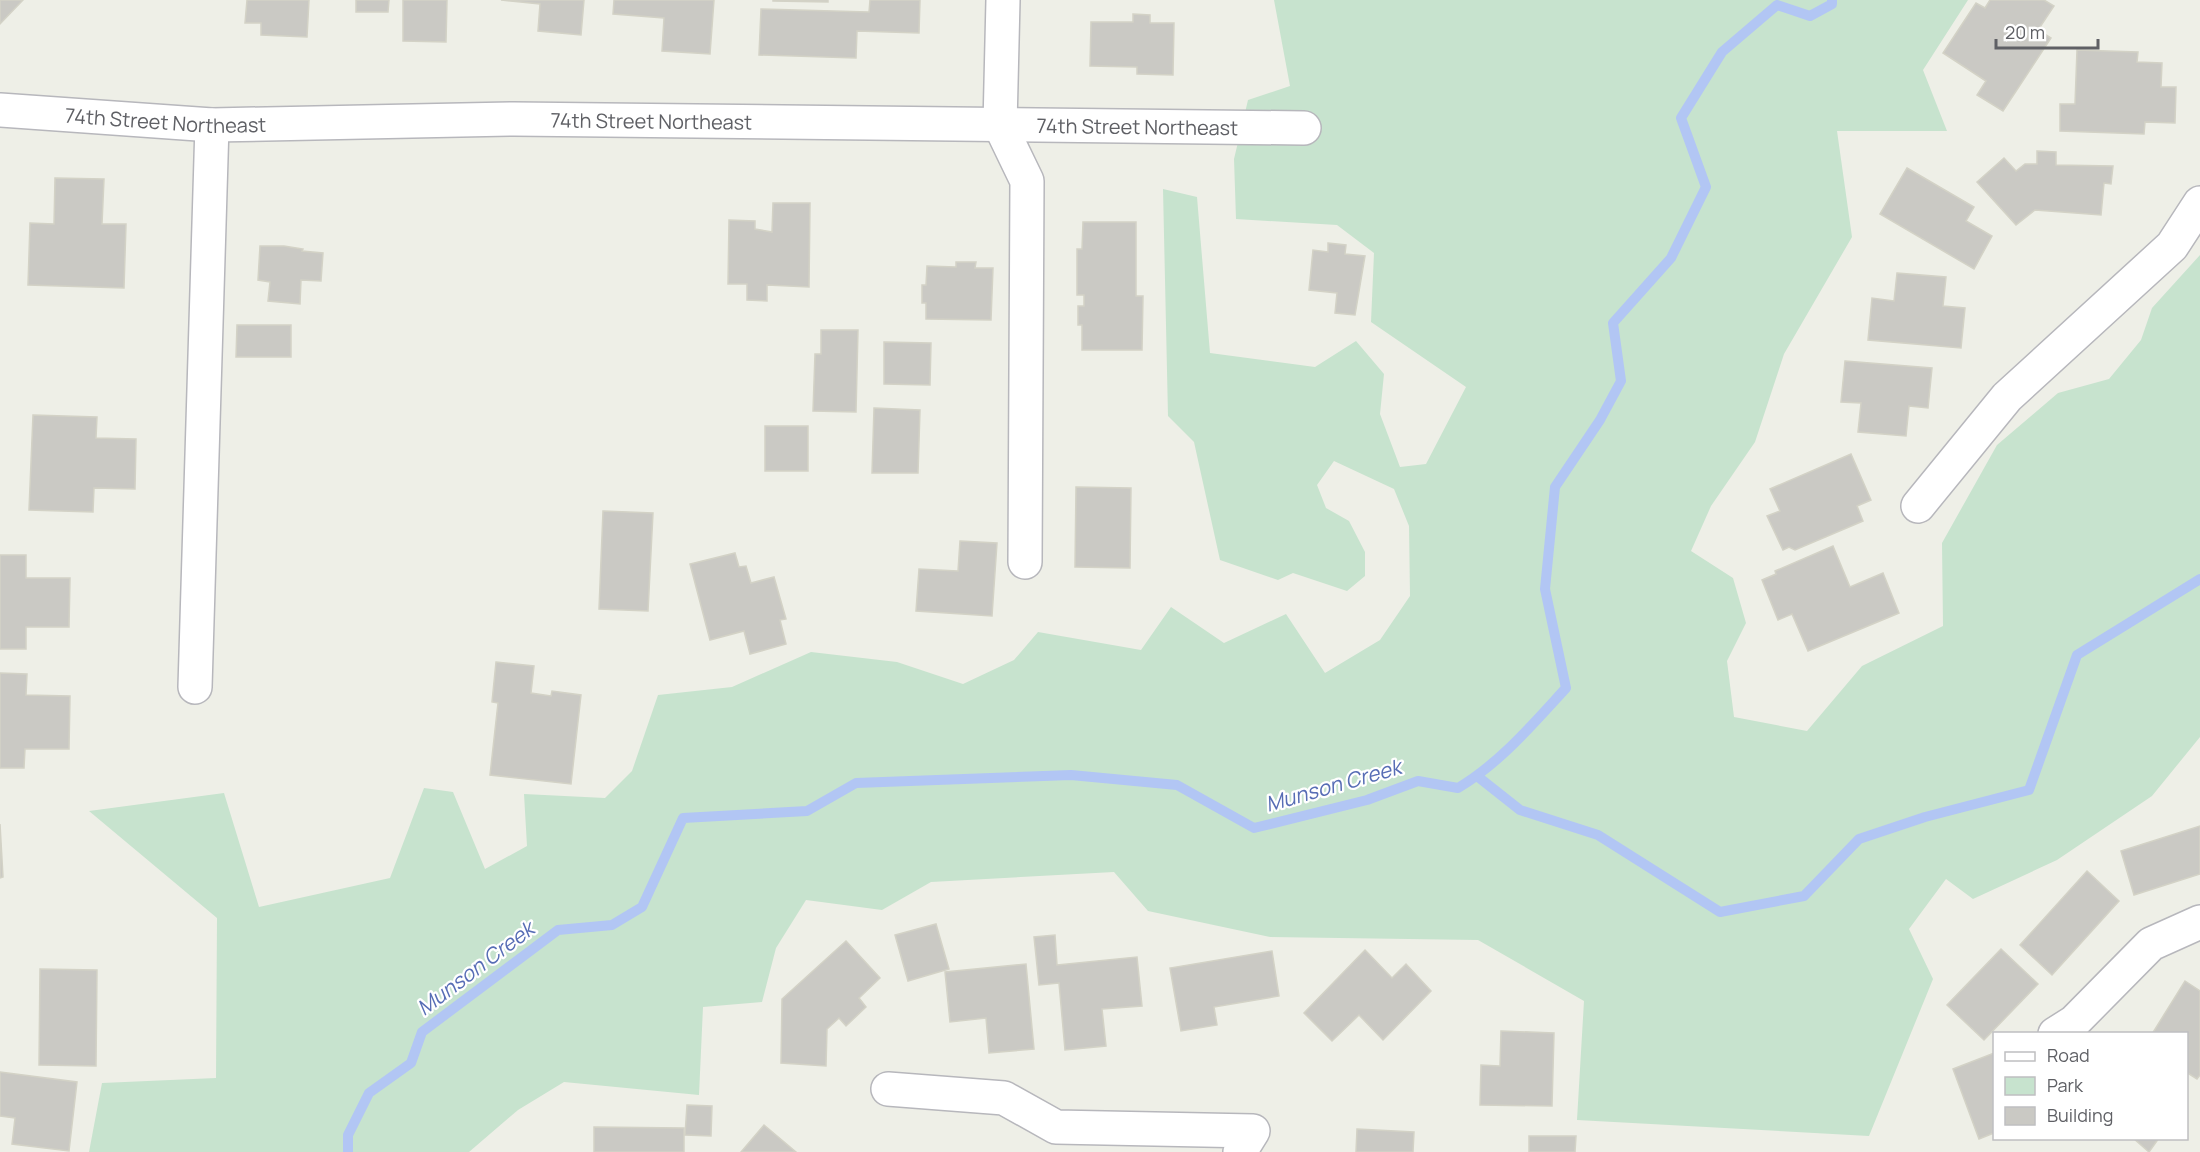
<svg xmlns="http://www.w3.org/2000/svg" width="2200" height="1152" font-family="Manrope,sans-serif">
<rect width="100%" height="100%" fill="#eeefe7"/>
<!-- green -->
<polygon fill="#c7e3ce" points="1274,0 1968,0 1923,70 1947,131 1837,131 1852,237 1784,354 1755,442 1711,506 1691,551 1733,578 1746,623 1727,661 1734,717 1807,731 1862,666 1943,626 1942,543 1997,445 2058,393 2109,379 2141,340 2152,308 2200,255 2200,737 2152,796 2057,860 1973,899 1946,879 1909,929 1933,979 1869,1136 1577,1120 1584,1001 1478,940 1270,937 1148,911 1114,872 931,882 882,910 806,900 776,948 762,1002 703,1007 699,1095 564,1082 518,1110 469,1152 89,1152 102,1083 216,1078 217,918 89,811 224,793 259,907 390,878 424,788 453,792 485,869 527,846 524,794 605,798 632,771 658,695 732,687 811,652 897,662 963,684 1014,660 1038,632 1141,650 1171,607 1224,643 1286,614 1325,673 1380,640 1410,596 1409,526 1394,489 1334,461 1317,485 1326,508 1349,521 1365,552 1365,576 1347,591 1293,573 1278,580 1220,560 1194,442 1168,416 1163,189 1197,197 1210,353 1315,367 1356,341 1384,374 1380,414 1400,467 1426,464 1466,387 1371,322 1374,253 1337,225 1236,219 1234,159 1248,100 1290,86"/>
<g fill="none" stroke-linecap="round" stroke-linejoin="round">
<!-- stream -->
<g stroke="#b2c6f4" stroke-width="10">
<polyline points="1477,776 1520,810 1598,835 1720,912 1804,896 1859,839 1925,817 2029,790 2077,655 2200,579"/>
<path d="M348,1152V1135L369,1093L411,1063L422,1032L558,930L612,925L642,907L683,818L807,811L856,783L1071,775L1177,785L1254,828L1367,800L1418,781L1458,788C1500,763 1533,724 1566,688L1545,589L1555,487L1600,420L1621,381L1613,323L1671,258L1706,187L1681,118L1722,52L1777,5L1810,16L1832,4V0"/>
</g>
</g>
<!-- building -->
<g fill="#cac9c4" stroke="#d3d2c6" stroke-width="1.5">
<polygon points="0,0 23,0 0,24"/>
<polygon points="247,0 309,0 307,37 261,35 261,23 245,23"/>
<polygon points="356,0 389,0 388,12 356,12"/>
<polygon points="403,0 447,0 446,42 403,41"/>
<polygon points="501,0 584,0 581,35 538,31 540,4"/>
<polygon points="614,0 714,0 710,54 662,51 664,18 613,14"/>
<polygon points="773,0 828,0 828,2 773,1"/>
<polygon points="870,0 920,0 919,33 857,31 856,58 759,55 761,9 869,12"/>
<polygon points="1990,0 2044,0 2054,6 2038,30 2051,38 2003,111 1977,95 1986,81 1943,53 1976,3 1985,8"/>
<polygon points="1133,14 1150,15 1150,23 1174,23 1173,75 1137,74 1137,67 1090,66 1091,22 1133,22"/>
<polygon points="2077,50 2138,52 2137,62 2162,63 2161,87 2176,87 2175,123 2145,122 2144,134 2060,131 2060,104 2075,104"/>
<polygon points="2037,151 2056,152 2056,165 2113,166 2111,184 2104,183 2101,215 2035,210 2016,225 1977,182 2004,158 2016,171 2025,164 2037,164"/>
<polygon points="1907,168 1974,207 1966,221 1992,236 1974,269 1880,214"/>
<polygon points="55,178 104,179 102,224 126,224 124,288 28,285 30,223 54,224"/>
<polygon points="773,203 810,203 809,287 767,285 767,301 747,300 747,284 728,284 729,220 755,221 755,229 772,232"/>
<polygon points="1083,222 1136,222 1136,296 1143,296 1142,350 1082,350 1082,325 1078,325 1078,306 1084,306 1084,295 1077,295 1077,249 1082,249"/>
<polygon points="1328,243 1346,245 1345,254 1365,256 1355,315 1335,313 1337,293 1309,290 1313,250 1328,252"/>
<polygon points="260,246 284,246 303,249 302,251 323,253 321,281 301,280 300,304 268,301 270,282 258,280"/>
<polygon points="956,262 976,262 975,268 993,268 991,320 926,319 926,303 922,303 922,285 926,285 927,266 956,267"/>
<polygon points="1897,273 1946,277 1943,306 1965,308 1961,348 1868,340 1872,298 1894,301"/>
<polygon points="237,325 291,325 291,357 236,357"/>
<polygon points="821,330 858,330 856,412 813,411 815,354 821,354"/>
<polygon points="884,342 931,343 930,385 884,384"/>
<polygon points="1845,361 1932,368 1928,408 1909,406 1906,436 1858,432 1861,403 1841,402"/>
<polygon points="874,408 920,410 918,473 872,473"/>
<polygon points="33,415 97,417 96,438 136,439 135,489 94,488 93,512 29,510"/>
<rect x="765" y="426" width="43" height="45"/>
<polygon points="1851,454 1871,500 1857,506 1863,521 1795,550 1789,547 1783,550 1767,516 1780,511 1770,489"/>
<polygon points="1076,487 1131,488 1130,568 1075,567"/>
<polygon points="603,511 653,513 648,611 599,609"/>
<polygon points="960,541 997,543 992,616 916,611 919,569 958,571"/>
<polygon points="1833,546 1850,587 1883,573 1899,613 1808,651 1792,614 1778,620 1762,580 1776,574 1775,571"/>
<polygon points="735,553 739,567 746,566 751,583 774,577 786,619 780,620 786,644 750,654 744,631 710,640 690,564"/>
<polygon points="0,555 26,555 26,578 70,578 69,627 26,627 26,649 0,649"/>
<polygon points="496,662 534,666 531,693 551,696 552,691 581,695 571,784 490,775 498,703 492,702"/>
<polygon points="0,673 27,674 26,695 70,696 69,749 25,749 24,768 0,768"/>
<polygon points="0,824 3,877 0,878"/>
<polygon points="2200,826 2200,874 2134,895 2121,851"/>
<polygon points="2087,871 2119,901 2052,975 2020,945"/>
<polygon points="936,924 949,969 908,981 895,935"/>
<polygon points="1055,935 1057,965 1137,957 1142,1006 1102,1009 1106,1046 1065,1050 1059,983 1039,985 1034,937"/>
<polygon points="846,941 880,978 859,998 866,1007 846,1026 839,1018 827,1029 826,1066 781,1063 782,999"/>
<polygon points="2001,949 2038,984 1984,1040 1947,1005"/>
<polygon points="1365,950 1392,978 1406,964 1431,991 1383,1040 1359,1015 1332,1041 1304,1013"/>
<polygon points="1272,951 1279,996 1214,1007 1217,1025 1181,1031 1170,968"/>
<polygon points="1026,964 1034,1049 989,1053 986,1018 950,1022 945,972"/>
<polygon points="40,969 97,970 96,1066 39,1065"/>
<polygon points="2185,981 2200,991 2200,1075 2197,1079 2186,1072 2186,1034 2152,1034"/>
<polygon points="1501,1031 1554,1033 1552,1106 1480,1105 1481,1065 1500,1066"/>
<polygon points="1994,1053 1994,1133 1979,1139 1953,1069"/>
<polygon points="0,1072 77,1082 69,1151 12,1144 15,1118 0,1116"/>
<polygon points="687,1105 712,1106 711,1136 685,1135"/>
<polygon points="764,1125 796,1152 741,1152"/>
<polygon points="594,1127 684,1128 684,1152 594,1152"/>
<polygon points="1357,1129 1414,1132 1413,1152 1356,1152"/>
<polygon points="1529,1136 1576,1136 1575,1152 1529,1152"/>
<polygon points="2133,1138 2159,1138 2149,1152"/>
</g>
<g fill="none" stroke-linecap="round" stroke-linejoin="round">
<!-- minor casing -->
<g stroke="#b7b7bc" stroke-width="36">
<g id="minor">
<polyline points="1003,0 1000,125 1027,181 1025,562"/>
<path id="s1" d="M0,110L212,125L514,119L1304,128"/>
<polyline points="1918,506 2007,397 2172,246 2200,203"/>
<polyline points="195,687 212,125"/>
<polyline points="2055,1034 2074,1022 2151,944 2200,922"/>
<polyline points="888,1089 1004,1098 1056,1127 1253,1131 1240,1152"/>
</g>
</g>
<!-- minor -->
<use href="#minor" stroke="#fff" stroke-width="33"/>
</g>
<g text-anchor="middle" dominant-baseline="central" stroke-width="4.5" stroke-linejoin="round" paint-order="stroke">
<!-- street labels -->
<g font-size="20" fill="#5f6065" stroke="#fff">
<text stroke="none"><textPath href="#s1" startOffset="166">74th Street Northeast</textPath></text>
<text stroke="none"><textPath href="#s1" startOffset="652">74th Street Northeast</textPath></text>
<text stroke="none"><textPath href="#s1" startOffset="1138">74th Street Northeast</textPath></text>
</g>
<!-- water labels -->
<g font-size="21" font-style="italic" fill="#576db5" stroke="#fff">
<text transform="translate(1333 785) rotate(-16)">Munson Creek</text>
<text transform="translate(475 968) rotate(-37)">Munson Creek</text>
</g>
</g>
<!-- legend -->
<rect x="1993" y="1032" width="195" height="108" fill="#ffffff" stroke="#bfbfc1" stroke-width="1.5"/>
<rect x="2005" y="1052" width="30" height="9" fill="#ffffff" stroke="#bfbfc1" stroke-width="1.5"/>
<text x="2047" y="1062" font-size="18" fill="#5f6065">Road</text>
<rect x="2005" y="1077" width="30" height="18" fill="#c7e3ce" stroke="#bfbfc1" stroke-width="1.5"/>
<text x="2047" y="1092" font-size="18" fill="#5f6065">Park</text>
<rect x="2005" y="1107" width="30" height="18" fill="#cac9c4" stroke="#bfbfc1" stroke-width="1.5"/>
<text x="2047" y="1122" font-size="18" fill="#5f6065">Building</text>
<!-- scale -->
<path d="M1996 39v9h102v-9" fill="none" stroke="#5f6065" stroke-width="3"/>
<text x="2005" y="39" font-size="18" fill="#5f6065" stroke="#ffffff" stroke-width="4.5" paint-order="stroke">20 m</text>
</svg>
